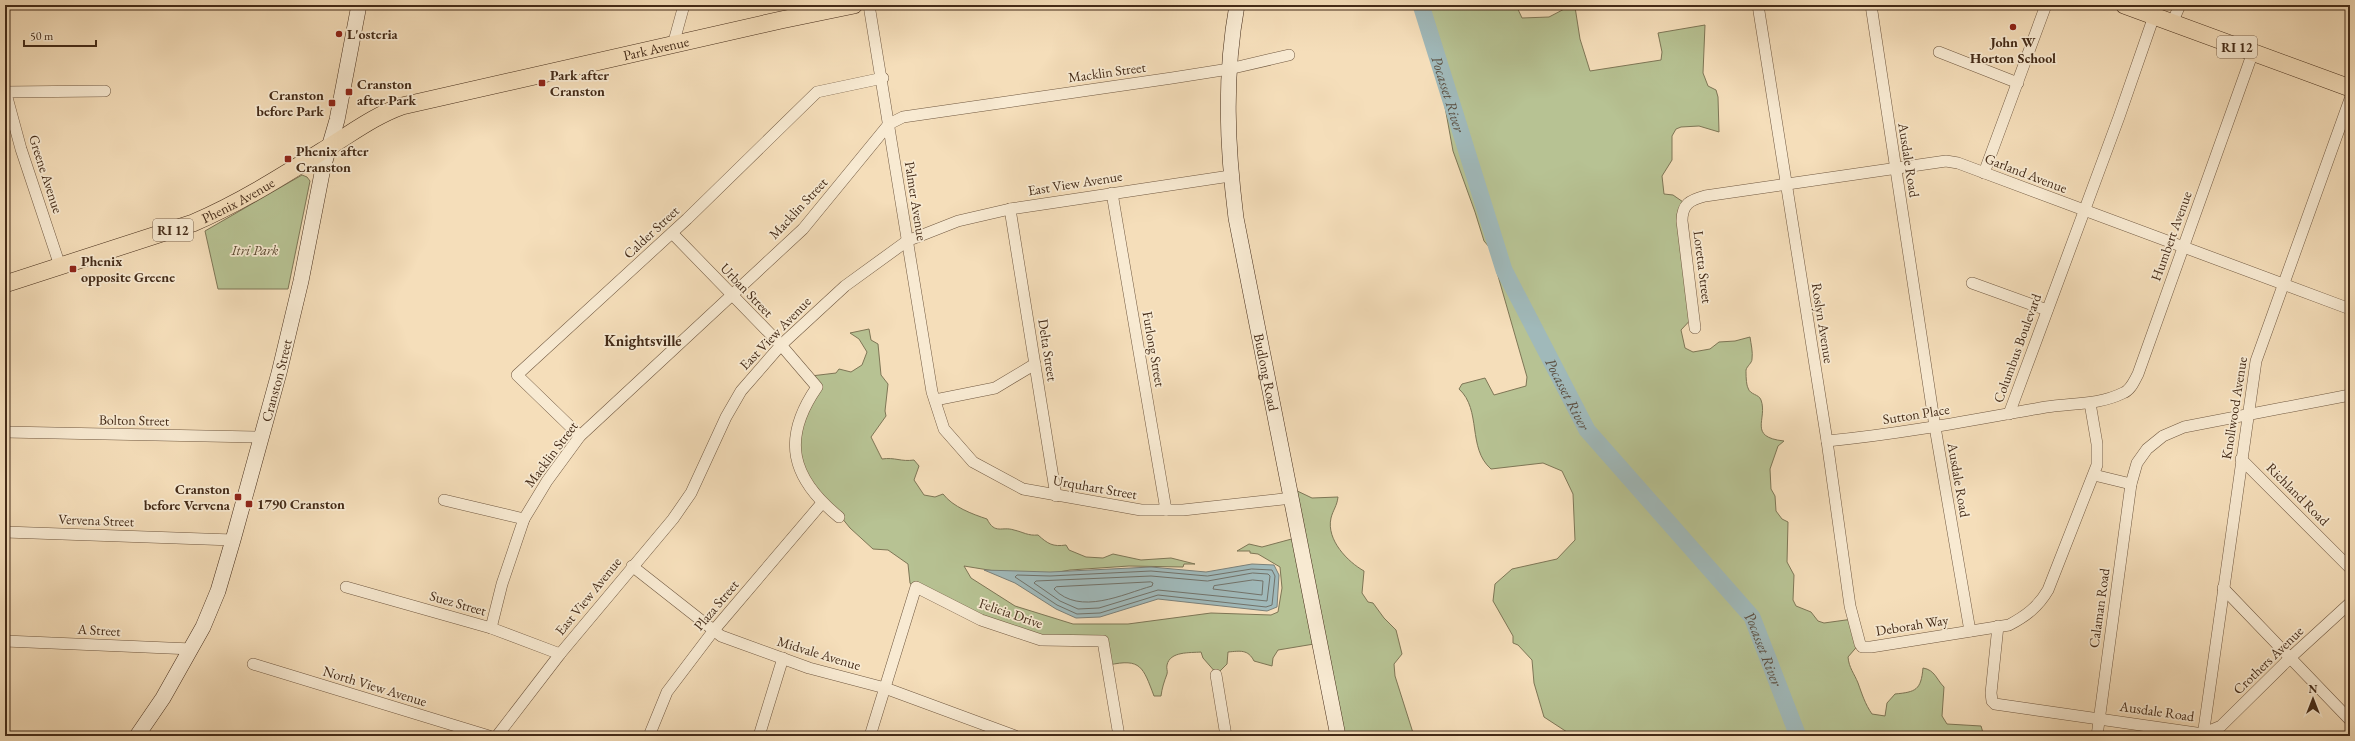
<svg xmlns="http://www.w3.org/2000/svg" width="2355" height="741" font-family="'EB Garamond',serif">
<rect width="100%" height="100%" fill="#f5deba"/>
<filter id="stains"><feTurbulence type="fractalNoise" baseFrequency=".005" numOctaves="4"/><feColorMatrix values="0 0 0 0 .2 0 0 0 0 .09 0 0 0 0 .02 0 0 0 .5 -.17"/></filter>
<radialGradient id="worn" r=".72"><stop offset=".6" stop-color="#630" stop-opacity="0"/><stop offset="1" stop-color="#630" stop-opacity=".3"/></radialGradient>
<!-- green -->
<g fill="#b7c293" stroke="#7e7656">
<path d="M1417,5H1516L1522,18L1549,17L1572,5L1575,7L1580,39L1590,71L1661,60L1662,52L1658,33L1705,25L1703,73L1708,86L1716,90L1718,97L1719,132L1699,126L1681,127L1676,129L1672,136V160L1662,176L1664,194L1673,195L1686,204L1695,315L1681,330L1685,348L1693,352L1710,349L1719,342L1735,341L1750,337C1751,344 1753,352 1752,359C1752,363 1747,366 1746,370C1746,374 1746,384 1748,388C1750,395 1759,394 1761,400C1768,419 1747,437 1784,441L1778,446L1770,469L1771,489L1775,496L1776,511L1782,519L1788,522L1787,562L1794,575L1793,600L1796,606L1811,612L1818,621L1824,623L1853,619L1860,643L1848,657C1849,668 1854,673 1858,683C1862,694 1865,704 1872,714L1885,716L1887,703L1895,694C1916,692 1921,690 1923,668C1935,670 1936,679 1944,687L1942,716L1947,724L1981,726L1984,736H1578L1570,734L1544,717L1534,683L1532,660L1518,645L1513,643V636L1493,601L1495,584L1512,569L1557,559L1575,540L1573,494L1562,471L1543,463L1491,469C1467,448 1482,410 1459,389L1462,384L1485,378L1494,395L1526,386L1527,377L1490,248L1484,241L1475,212L1453,151L1441,85Z"/>
<polygon points="302,175 307,177 310,181 288,289 218,289 205,231"/>
<path d="M869,329L871,340L878,344L881,375L888,384L885,411L886,416L871,437L882,459C895,457 901,462 914,460L919,466L914,480L924,495L935,497L943,494C953,507 972,514 987,519C995,535 1002,526 1014,530C1023,532 1028,536 1038,535C1048,544 1053,547 1066,545L1069,550L1086,557L1103,558L1113,554L1141,560L1171,558L1195,564H1184L1183,567L1129,566L1070,570L1031,577L964,566L971,578L1015,606L1073,624H1128L1211,613L1271,615L1278,612L1282,588L1280,567L1258,554L1250,553V551H1237L1249,544L1262,547L1299,537L1291,488L1312,498L1338,497C1337,506 1333,510 1331,518C1326,540 1348,562 1364,571L1362,593L1368,602L1373,603L1384,618L1396,630L1402,654L1394,664L1395,676L1414,736H1339L1320,643L1278,650L1273,658L1272,666L1254,661C1248,649 1240,651 1228,652L1227,664L1217,674L1203,658L1201,652C1190,653 1170,651 1167,665C1166,668 1168,671 1167,674C1164,682 1162,688 1161,696H1154C1143,667 1141,658 1109,665L1103,643L1037,639L913,587L910,583L908,564L888,550L873,549L850,528L798,464L795,445L816,387L811,376L836,373L839,369L851,372L862,365L867,352L859,339L850,333Z"/>
</g>
<!-- water -->
<polygon fill="#a0b9ba" stroke="#7b8079" points="1252,564 1274,565 1279,575 1277,607 1267,611 1158,599 1100,617 1076,618 1056,609 1015,583 984,570 1050,572 1151,567 1206,572"/>
<g fill="none" stroke-linecap="round" stroke-linejoin="round">
<!-- shore -->
<g stroke="#727269" stroke-width="1">
<polygon points="1252,569 1272,570 1275,576 1272,605 1266,607 1158,595 1100,613 1077,614 1057,605 1015,577 1017,575 1050,576 1151,571 1207,576"/>
<polygon points="1253,573 1268,574 1270,576 1267,601 1158,590 1099,608 1078,609 1060,601 1034,583 1036,581 1151,576 1207,581"/>
<polygon points="1253,580 1263,581 1262,595 1213,589 1214,586"/>
<path d="M1151,582L1153,583L1152,586C1123,594 1080,616 1054,589L1056,587Z"/>
</g>
<!-- river -->
<path stroke="#a0b9ba" stroke-width="17" id="s1" d="M1421,5L1504,270L1587,430L1752,617L1798,736"/>
<!-- minor casing -->
<g stroke="#705840" stroke-width="12">
<g id="minor">
<polyline points="869,5 932,392 944,429 973,462 1023,489 1141,510 1183,510 1292,498"/>
<path d="M1758,5L1827,441L1850,606L1860,644L1862,647H1871L2009,625C2026,616 2038,607 2048,590L2097,465V444L2090,403"/>
<polyline points="1871,5 1935,427 1970,631"/>
<polyline points="2172,23 2180,5"/>
<polyline points="673,45 684,5"/>
<polyline points="1939,52 2018,83"/>
<polyline points="5,90 21,149 60,266"/>
<polyline points="5,92 105,91"/>
<polyline points="1984,173 2046,5"/>
<polyline points="1112,193 1166,510"/>
<polyline points="1010,209 1056,496"/>
<path d="M672,233L781,345L817,387C781,439 791,478 839,517"/>
<polyline points="1972,283 2047,310"/>
<path d="M1695,328L1682,221C1682,204 1690,200 1705,196L1946,161L1958,163L2350,309"/>
<polyline points="935,400 995,388 1035,364"/>
<polyline points="2009,414 2119,117 2154,16"/>
<polyline points="5,432 262,437"/>
<polyline points="580,436 517,375 687,219 817,92 883,78"/>
<path d="M1827,441C1901,434 1973,420 2046,407C2072,403 2099,405 2123,393C2131,390 2134,381 2138,374L2253,52"/>
<polyline points="2241,459 2350,568"/>
<polyline points="2094,475 2131,484"/>
<polyline points="444,500 524,519"/>
<polyline points="5,532 233,540"/>
<polyline points="632,566 721,636 809,668 885,688 1015,736"/>
<polyline points="346,587 491,628 560,654"/>
<polyline points="2223,588 2350,720"/>
<polyline points="1998,626 1991,693 1992,701 1995,704 2217,736"/>
<polyline points="491,628 502,584 524,519 547,481 580,436 803,229 889,124 903,117 1172,78 1229,69 1289,55"/>
<polyline points="5,641 192,649"/>
<polyline points="253,664 489,736"/>
<polyline points="1216,675 1226,736"/>
<polyline points="2204,733 2221,726 2291,657 2350,603"/>
<polyline points="497,736 560,654 673,519 691,493 726,417 741,391 781,345 845,286 907,241 958,221 1010,209 1230,176"/>
<polyline points="649,736 667,692 714,630 822,503"/>
<polyline points="759,736 783,658"/>
<polyline points="870,736 916,587 981,620 1041,640 1103,641 1119,736"/>
<polyline points="2097,736 2131,484 2137,463 2147,449 2163,436 2184,427 2350,395"/>
<polyline points="2203,736 2256,361 2350,99"/>
</g>
</g>
<!-- secondary casing -->
<g stroke="#442b18" stroke-width="16">
<g id="secondary">
<path id="s2" d="M1237,5C1224,77 1227,146 1236,218L1338,736"/>
<path id="s3" d="M137,736L163,698L203,627L218,591L233,540L279,373L301,281L323,168L337,120L359,5"/>
</g>
</g>
<!-- primary casing -->
<g stroke="#442b18" stroke-width="18">
<g id="primary">
<polyline points="2124,5 2350,88"/>
<path id="s4" d="M5,284L193,223C240,203 284,175 327,148C352,133 374,116 402,106L781,20L854,5"/>
</g>
</g>
<!-- minor -->
<use href="#minor" stroke="#f8ead2" stroke-width="11"/>
<!-- secondary -->
<use href="#secondary" stroke="#f8ead2" stroke-width="15"/>
<!-- primary -->
<use href="#primary" stroke="#f5deba" stroke-width="17"/>
</g>
<!-- markers -->
<g fill="#8f2418" stroke="#f8ead2" stroke-width="1.5">
<circle cx="2013" cy="27" r="4"/>
<circle cx="339" cy="34" r="4"/>
<rect x="538" y="79" width="8" height="8" rx="2"/>
<rect x="345" y="88" width="8" height="8" rx="2"/>
<rect x="328" y="99" width="8" height="8" rx="2"/>
<rect x="284" y="155" width="8" height="8" rx="2"/>
<rect x="69" y="265" width="8" height="8" rx="2"/>
<rect x="234" y="493" width="8" height="8" rx="2"/>
<rect x="245" y="500" width="8" height="8" rx="2"/>
</g>
<g text-anchor="middle" dominant-baseline="central" stroke-width="3.5" stroke-linejoin="round" paint-order="stroke">
<!-- shield labels -->
<g fill="#f8ead2" stroke="#7a6450" stroke-width="1">
<rect x="2217" y="36" width="40" height="22" rx="3"/>
<rect x="153" y="219" width="40" height="22" rx="3"/>
</g>
<g font-size="13" font-weight="bold" fill="#442b18">
<text x="2237" y="47">RI 12</text>
<text x="173" y="230">RI 12</text>
</g>
<!-- poi labels -->
<g font-size="14" font-weight="bold" fill="#442b18" stroke="#f8ead2" text-anchor="start">
<text x="347" y="34">L'osteria</text>
<text x="2013" y="42" text-anchor="middle">John W<tspan x="2013" dy="16">Horton School</tspan></text>
<text x="550" y="75">Park after<tspan x="550" dy="16">Cranston</tspan></text>
<text x="357" y="84">Cranston<tspan x="357" dy="16">after Park</tspan></text>
<text x="324" y="95" text-anchor="end">Cranston<tspan x="324" dy="16">before Park</tspan></text>
<text x="296" y="151">Phenix after<tspan x="296" dy="16">Cranston</tspan></text>
<text x="81" y="261">Phenix<tspan x="81" dy="16">opposite Greene</tspan></text>
<text x="230" y="489" text-anchor="end">Cranston<tspan x="230" dy="16">before Vervena</tspan></text>
<text x="257" y="504">1790 Cranston</text>
</g>
<!-- street labels -->
<g font-size="14" fill="#442b18" stroke="#f8ead2">
<text stroke="none"><textPath href="#s4" startOffset="698">Park Avenue</textPath></text>
<text transform="translate(1107 72) rotate(-8)">Macklin Street</text>
<text transform="translate(1909 160) rotate(81)">Ausdale Road</text>
<text transform="translate(2026 173) rotate(21)">Garland Avenue</text>
<text transform="translate(46 174) rotate(72)">Greene Avenue</text>
<text transform="translate(1075 183) rotate(-9)">East View Avenue</text>
<text stroke="none"><textPath href="#s4" startOffset="248">Phenix Avenue</textPath></text>
<text transform="translate(916 201) rotate(81)">Palmer Avenue</text>
<text transform="translate(798 208) rotate(-47)">Macklin Street</text>
<text transform="translate(651 232) rotate(-43)">Calder Street</text>
<text transform="translate(2171 236) rotate(-70)">Humbert Avenue</text>
<text transform="translate(1703 267) rotate(83)">Loretta Street</text>
<text transform="translate(747 290) rotate(46)">Urban Street</text>
<text transform="translate(1823 323) rotate(81)">Roslyn Avenue</text>
<text transform="translate(775 333) rotate(-46)">East View Avenue</text>
<text transform="translate(2017 348) rotate(-70)">Columbus Boulevard</text>
<text transform="translate(1154 349) rotate(80)">Furlong Street</text>
<text transform="translate(1048 350) rotate(81)">Delta Street</text>
<text stroke="none"><textPath href="#s2" startOffset="371">Budlong Road</textPath></text>
<text stroke="none"><textPath href="#s3" startOffset="385">Cranston Street</textPath></text>
<text transform="translate(2234 408) rotate(-81)">Knollwood Avenue</text>
<text transform="translate(1916 414) rotate(-9)">Sutton Place</text>
<text transform="translate(134 420) rotate(1)">Bolton Street</text>
<text transform="translate(551 454) rotate(-53)">Macklin Street</text>
<text transform="translate(1959 480) rotate(80)">Ausdale Road</text>
<text transform="translate(1095 487) rotate(10)">Urquhart Street</text>
<text transform="translate(2298 494) rotate(45)">Richland Road</text>
<text transform="translate(96 520) rotate(2)">Vervena Street</text>
<text transform="translate(588 596) rotate(-51)">East View Avenue</text>
<text transform="translate(458 603) rotate(16)">Suez Street</text>
<text transform="translate(716 605) rotate(-50)">Plaza Street</text>
<text transform="translate(2099 608) rotate(-82)">Calaman Road</text>
<text transform="translate(1011 613) rotate(19)">Felicia Drive</text>
<text transform="translate(1912 625) rotate(-9)">Deborah Way</text>
<text transform="translate(99 630) rotate(3)">A Street</text>
<text transform="translate(819 653) rotate(17)">Midvale Avenue</text>
<text transform="translate(2268 660) rotate(-44)">Crothers Avenue</text>
<text transform="translate(375 686) rotate(17)">North View Avenue</text>
<text transform="translate(2157 711) rotate(8)">Ausdale Road</text>
</g>
<!-- park labels -->
<g font-size="14" font-style="italic" fill="#5b4931" stroke="#f8ead2">
<text x="255" y="250">Itri Park</text>
</g>
<!-- water labels -->
<g font-size="15" font-style="italic" fill="#5b4e40" stroke="#f8ead2">
<text stroke="none"><textPath href="#s1" startOffset="93">Pocasset River</textPath></text>
<text stroke="none"><textPath href="#s1" startOffset="417">Pocasset River</textPath></text>
<text stroke="none"><textPath href="#s1" startOffset="741">Pocasset River</textPath></text>
</g>
<!-- neighbourhood labels -->
<g font-size="15" font-weight="bold" fill="#442b18" stroke="#f8ead2">
<text x="643" y="340">Knightsville</text>
</g>
</g>
<!-- margin -->
<rect width="2355" height="741" fill="none" stroke="#f5deba" stroke-width="20"/>
<rect x="6" y="6" width="2343" height="729" fill="none" stroke="#442b18" stroke-width="2"/>
<rect x="10" y="10" width="2335" height="721" fill="none" stroke="#442b18"/>
<!-- north arrow -->
<g transform="translate(2313 699)" stroke="#f8ead2" stroke-width="3" paint-order="stroke">
<path d="M0-3L7 15L0 10L-7 15Z" fill="#442b18"/>
<text y="-6" font-size="11" font-weight="bold" text-anchor="middle" fill="#442b18">N</text>
</g>
<!-- scale -->
<path d="M24 40v6h72v-6" fill="none" stroke="#442b18" stroke-width="2"/>
<text x="30" y="40" font-size="12" fill="#442b18" stroke="#f8ead2" stroke-width="3" paint-order="stroke">50 m</text>
<rect width="100%" height="100%" filter="url(#stains)"/>
<rect width="100%" height="100%" fill="url(#worn)"/>
</svg>
